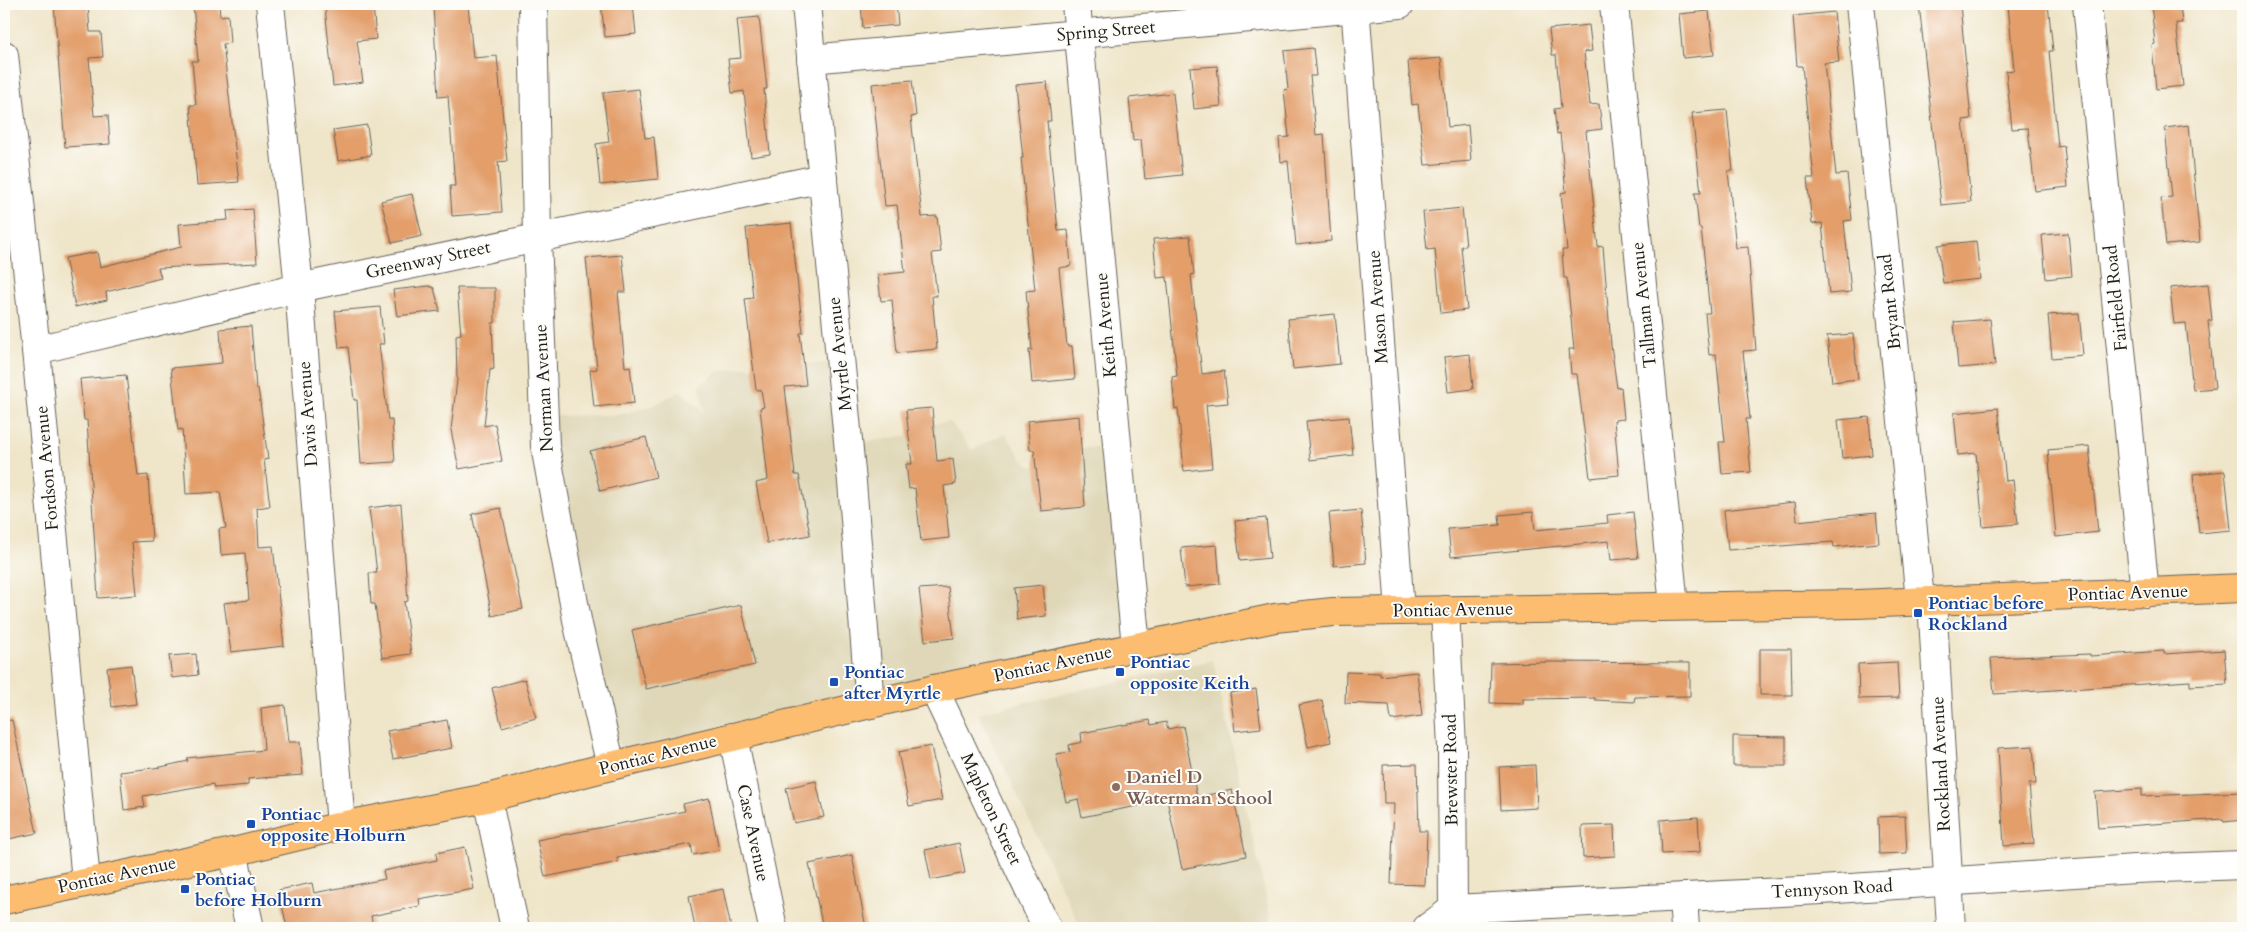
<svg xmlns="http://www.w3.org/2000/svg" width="2247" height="932" font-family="Cardo,serif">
<rect width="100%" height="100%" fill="#fdfcf7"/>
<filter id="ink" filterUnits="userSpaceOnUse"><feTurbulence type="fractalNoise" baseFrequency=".02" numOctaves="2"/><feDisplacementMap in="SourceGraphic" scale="10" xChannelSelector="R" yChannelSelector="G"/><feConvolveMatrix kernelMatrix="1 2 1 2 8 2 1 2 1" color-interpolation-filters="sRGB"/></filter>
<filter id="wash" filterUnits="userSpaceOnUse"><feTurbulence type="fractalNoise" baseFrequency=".0096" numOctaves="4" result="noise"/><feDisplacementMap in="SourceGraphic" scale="20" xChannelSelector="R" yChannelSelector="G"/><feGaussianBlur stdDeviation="1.12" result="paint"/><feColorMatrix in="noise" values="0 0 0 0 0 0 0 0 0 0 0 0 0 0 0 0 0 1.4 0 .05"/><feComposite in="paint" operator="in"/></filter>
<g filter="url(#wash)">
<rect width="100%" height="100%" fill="#efe5c9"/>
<!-- built -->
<g fill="#dfd7b7">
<polygon points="836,362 853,444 905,436 939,423 950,422 972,450 1005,433 1023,460 1032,467 1065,450 1107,446 1139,646 624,764 540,416 618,415 652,406 681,391 704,412 700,385 717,372 747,367 764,372 777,366"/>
<polygon points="1213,660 1273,928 1081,928 978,713"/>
</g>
<g id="blocks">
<!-- building -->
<g fill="#e39e6b">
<polygon points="54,4 88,4 90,32 101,32 103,57 89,58 94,116 108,115 110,144 65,147"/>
<polygon points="193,4 219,4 220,16 228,15 230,43 223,44 239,182 197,185 190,105 196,105 192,61 198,61"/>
<polygon points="373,4 376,39 357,41 363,82 333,86 325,7"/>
<polygon points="468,4 473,58 497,56 507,161 498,162 502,212 452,216 450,186 455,186 448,96 438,97 433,5"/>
<polygon points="601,4 633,4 636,34 605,37"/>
<polygon points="861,4 896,4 898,25 863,28"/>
<polygon points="1919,4 1960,4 1971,119 1963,120 1971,202 1941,205"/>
<polygon points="2008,4 2048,4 2053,51 2049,51 2058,147 2064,146 2068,187 2035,191 2028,128 2012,129 2006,71 2014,70"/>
<polygon points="2151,4 2180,4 2182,23 2176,23 2183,86 2156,89 2152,45 2155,44"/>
<polygon points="1709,11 1714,55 1683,58 1679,14"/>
<polygon points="1834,12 1839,62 1824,63 1836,175 1847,174 1852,220 1844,221 1851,292 1829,294 1822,223 1812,224 1807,178 1814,178 1802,66 1797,66 1793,16"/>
<polygon points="759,17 767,89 764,89 770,154 751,157 744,91 732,93 728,59 741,58 737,19"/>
<polygon points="1589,25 1592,51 1584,52 1590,105 1599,104 1602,129 1586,131 1598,247 1603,246 1611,345 1617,388 1621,387 1624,419 1614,420 1619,475 1590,478 1577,374 1571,374 1569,349 1574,349 1567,278 1564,278 1562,250 1567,250 1561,193 1566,192 1560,133 1557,134 1554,109 1561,108 1556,55 1552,55 1549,29"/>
<polygon points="1313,48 1316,76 1310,76 1316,135 1324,134 1331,241 1296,245 1288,161 1281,162 1279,138 1289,137 1284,90 1288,89 1284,51"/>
<polygon points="1441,58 1448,127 1468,125 1471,161 1425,165 1418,104 1412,105 1408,61"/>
<polygon points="1217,66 1221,106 1194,109 1190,68"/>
<polygon points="912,80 916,116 911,117 922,217 937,216 941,252 932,253 937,296 932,296 937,349 897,353 892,300 881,301 878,275 905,272 897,205 885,206 872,84"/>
<polygon points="1047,82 1051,121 1047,121 1058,231 1068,230 1071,266 1059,268 1067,346 1072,346 1075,379 1032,383 1029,350 1032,350 1026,291 1035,290 1021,158 1023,158 1015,85"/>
<polygon points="639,89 645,138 654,137 658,179 600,185 596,144 609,142 603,93"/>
<polygon points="1173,93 1182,175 1145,179 1141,140 1133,141 1129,98"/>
<polygon points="1727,110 1733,171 1728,171 1736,248 1748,247 1756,350 1743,351 1750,419 1746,419 1751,472 1722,474 1719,442 1725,442 1716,354 1709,355 1705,313 1710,313 1701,228 1699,228 1695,193 1701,193 1692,113"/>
<polygon points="367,125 371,155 338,161 333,130"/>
<polygon points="2189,125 2200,242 2166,245 2161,198 2172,197 2165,128"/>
<polygon points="412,194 422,236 392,243 381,201"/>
<polygon points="1462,208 1466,246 1461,246 1467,310 1441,313 1435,249 1427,250 1423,212"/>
<polygon points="253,209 257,263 158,268 161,278 106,292 107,300 75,307 65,258 97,252 100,267 181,247 179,224 228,220 227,211"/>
<polygon points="791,223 803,333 800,333 806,385 785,387 795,475 799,475 810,535 767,543 756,483 768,480 760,408 764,407 761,390 756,390 745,299 753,298 746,228"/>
<polygon points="2068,233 2072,276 2046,279 2042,235"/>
<polygon points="1190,236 1194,274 1191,275 1202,374 1224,371 1228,403 1206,405 1212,468 1184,471 1178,408 1175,409 1172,377 1177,376 1167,277 1157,278 1153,239"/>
<polygon points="1976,241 1980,279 1943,283 1938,245"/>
<polygon points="622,255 626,292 618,292 625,367 630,366 634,403 594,407 590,370 597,369 586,258"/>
<polygon points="2208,284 2212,320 2208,321 2215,388 2193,390 2186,323 2174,324 2170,288"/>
<polygon points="429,286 434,288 440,311 397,316 393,290"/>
<polygon points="457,288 495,288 495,323 492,323 494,369 490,370 484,426 495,424 502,461 459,469 451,430 457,380 456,335 461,334"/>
<polygon points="380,307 384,344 379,344 388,420 392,420 395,462 361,464 357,400 354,400 348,347 339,348 335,311"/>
<polygon points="2079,313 2083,355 2052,358 2048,315"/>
<polygon points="1335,314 1340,364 1293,369 1288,319"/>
<polygon points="1990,319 1995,365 1958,368 1954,322"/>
<polygon points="251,326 256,388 258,388 268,459 264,460 270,506 257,508 259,547 273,546 284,646 231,652 224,603 249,600 245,553 221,555 219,529 226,528 220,492 186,494 182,429 178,430 171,368 222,363 220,329"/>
<polygon points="1853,334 1858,379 1832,382 1827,336"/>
<polygon points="1470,354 1473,389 1448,392 1444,357"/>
<polygon points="126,375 138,476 148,475 152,541 132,542 137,595 98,598 87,420 84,420 80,379"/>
<polygon points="932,408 937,461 953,459 956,484 944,486 949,538 921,541 915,488 909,489 906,464 912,464 906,410"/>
<polygon points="1998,408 2006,481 2013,480 2018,524 1983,527 1976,453 1958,455 1954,413"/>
<polygon points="1079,416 1085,507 1041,511 1034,450 1030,450 1027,421"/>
<polygon points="1349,417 1353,455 1310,460 1306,421"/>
<polygon points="1869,417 1872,455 1842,458 1838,420"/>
<polygon points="646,437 656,477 600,491 590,451"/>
<polygon points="2089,446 2098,532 2056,537 2048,450"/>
<polygon points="2225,471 2231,530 2199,533 2193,474"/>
<polygon points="1795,502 1797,521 1876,513 1879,543 1834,547 1833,542 1728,550 1724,510"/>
<polygon points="401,504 408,601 404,602 411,654 382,658 375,604 371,604 369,573 377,573 369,508"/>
<polygon points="501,508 523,609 492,616 472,514"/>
<polygon points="1361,510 1366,563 1334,566 1329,513"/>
<polygon points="1533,512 1535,530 1608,523 1607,515 1633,512 1638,558 1611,560 1609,541 1451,557 1448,529 1500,525 1499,515"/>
<polygon points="1266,518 1270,558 1240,561 1235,521"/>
<polygon points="1217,545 1220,584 1185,587 1181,548"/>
<polygon points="1043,585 1046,616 1017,619 1014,588"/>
<polygon points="948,587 954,638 925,641 919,589"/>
<polygon points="741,605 755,665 646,689 632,630"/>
<polygon points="1760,649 1791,649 1792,695 1760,695"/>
<polygon points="2224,650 2227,684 2190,686 2190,681 1994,694 1991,658 2090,654 2090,656 2164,651 2164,654"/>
<polygon points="196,654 198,675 172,678 169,656"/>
<polygon points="1551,662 1690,663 1690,696 1635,697 1634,702 1595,700 1595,698 1523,699 1523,704 1490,703 1491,663"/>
<polygon points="1897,662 1899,698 1859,699 1858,664"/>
<polygon points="131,665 136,704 112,707 107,668"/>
<polygon points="1346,672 1380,673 1380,676 1417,672 1422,716 1391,720 1389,705 1345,703"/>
<polygon points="525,679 536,718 502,727 492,688"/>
<polygon points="1256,689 1261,728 1235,731 1230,693"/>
<polygon points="1322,700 1331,742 1308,747 1299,705"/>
<polygon points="285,705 289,742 300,742 303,775 248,779 248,785 214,788 213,784 143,796 145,807 124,810 120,772 161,767 188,761 187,758 264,750 261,708"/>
<polygon points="12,720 37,833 4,840 4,721"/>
<polygon points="447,720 452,748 393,759 387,731"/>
<polygon points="1150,720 1151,725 1166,722 1168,729 1183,726 1197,797 1232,790 1246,856 1182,869 1167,800 1082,817 1078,799 1066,802 1056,754 1070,752 1069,745 1082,742 1081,733"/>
<polygon points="1733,736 1786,737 1786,766 1733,766"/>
<polygon points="931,746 942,800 909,806 898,752"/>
<polygon points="2033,746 2036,784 2029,784 2034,844 2004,846 1998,748"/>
<polygon points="1417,764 1419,831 1427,831 1425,885 1391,884 1394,804 1384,804 1383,765"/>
<polygon points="1535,765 1537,808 1501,810 1499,767"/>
<polygon points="816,781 824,817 794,823 786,788"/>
<polygon points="2142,789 2142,796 2243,792 2243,820 2224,822 2223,819 2098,828 2095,792"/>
<polygon points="709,798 719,850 693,855 691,844 617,858 618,862 545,877 537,840 685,811 683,804"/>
<polygon points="1905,816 1907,853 1879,854 1878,817"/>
<polygon points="1698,817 1700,852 1662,854 1660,820"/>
<polygon points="1614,825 1615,856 1583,858 1582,826"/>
<polygon points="959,843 965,873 931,880 925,850"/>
<polygon points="465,847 474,889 419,899 420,906 371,916 373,926 287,928 279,890 312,883 314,893 385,879 383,871 437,860 436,853"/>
<polygon points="852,855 866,928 823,928 809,864"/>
<polygon points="723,889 731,928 695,928 689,896"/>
</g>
</g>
</g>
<g filter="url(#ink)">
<use href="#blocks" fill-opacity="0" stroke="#666259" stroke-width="1"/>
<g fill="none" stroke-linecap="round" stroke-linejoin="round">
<!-- minor casing -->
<g stroke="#666259" stroke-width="30">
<g id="minor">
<polyline points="270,4 299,288 341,826"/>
<polyline points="533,4 537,237 545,446 578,625 611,766"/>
<polyline points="806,4 852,482 870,704"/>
<polyline points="1076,4 1136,647"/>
<polyline points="1355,4 1400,611"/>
<polyline points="1614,4 1674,606"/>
<polyline points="1860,4 1920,600"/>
<polyline points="2087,4 2145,593"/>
<polyline points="4,55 36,350 86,881"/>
<polyline points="811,59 1400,4"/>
<polyline points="36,350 299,288 823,178"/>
<polyline points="1932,600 1951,928"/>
<polyline points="1445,610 1452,747 1453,909 1446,925"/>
<polyline points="934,689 1047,928"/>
<polyline points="733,737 773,928"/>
<polyline points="487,798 515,928"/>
<polyline points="233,852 250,928"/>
<polyline points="1683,897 1685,928"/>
<polyline points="1427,928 1453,909 1821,890 2135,869 2243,865"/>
</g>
</g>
<!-- major casing -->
<g stroke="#666259" stroke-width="30">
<polyline id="major" points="4,900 233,852 341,826 487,798 611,766 934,689 1275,618 1333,612 1857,604 2243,588"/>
</g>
<!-- minor -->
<use href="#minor" stroke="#fff" stroke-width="28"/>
<!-- major -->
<use href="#major" stroke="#fcbd6f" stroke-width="28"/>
</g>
</g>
<!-- markers -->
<g fill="#1a4fb4" stroke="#fdfcf7" stroke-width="2">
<rect x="1913" y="608" width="10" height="10" rx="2.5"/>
<rect x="1115" y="667" width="10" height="10" rx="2.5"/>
<rect x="829" y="677" width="10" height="10" rx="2.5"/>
<rect x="246" y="819" width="10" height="10" rx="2.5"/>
<rect x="180" y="884" width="10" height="10" rx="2.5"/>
</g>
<circle fill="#8d6e63" stroke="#fdfcf7" stroke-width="2" cx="1116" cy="787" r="5"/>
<g text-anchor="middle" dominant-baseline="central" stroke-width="4" stroke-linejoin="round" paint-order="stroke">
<!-- street labels -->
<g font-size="18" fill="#1c1c1c" stroke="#fdfcf7">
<text transform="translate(1106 31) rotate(-5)">Spring Street</text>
<text transform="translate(428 260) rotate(-12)">Greenway Street</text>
<text transform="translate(2116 298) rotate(-96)">Fairfield Road</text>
<text transform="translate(1890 302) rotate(-96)">Bryant Road</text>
<text transform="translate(1644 305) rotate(-96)">Tallman Avenue</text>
<text transform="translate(1378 307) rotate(-94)">Mason Avenue</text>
<text transform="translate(1106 325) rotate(-95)">Keith Avenue</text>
<text transform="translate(840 354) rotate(-96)">Myrtle Avenue</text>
<text transform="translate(544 388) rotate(-93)">Norman Avenue</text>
<text transform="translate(308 414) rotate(-94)">Davis Avenue</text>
<text transform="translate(47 468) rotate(-95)">Fordson Avenue</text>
<text transform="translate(2128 593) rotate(-2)">Pontiac Avenue</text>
<text transform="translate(1453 610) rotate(-1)">Pontiac Avenue</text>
<text transform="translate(1053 664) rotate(-12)">Pontiac Avenue</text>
<text transform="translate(658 755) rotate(-14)">Pontiac Avenue</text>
<text transform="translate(1941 764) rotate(-93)">Rockland Avenue</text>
<text transform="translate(1451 770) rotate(-91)">Brewster Road</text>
<text transform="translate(991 809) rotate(65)">Mapleton Street</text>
<text transform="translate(753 833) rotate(78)">Case Avenue</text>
<text transform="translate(117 875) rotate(-12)">Pontiac Avenue</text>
<text transform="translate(1832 889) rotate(-3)">Tennyson Road</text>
</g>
<!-- transit labels -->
<g font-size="18" font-weight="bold" fill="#164399" stroke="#fdfcf7" text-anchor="start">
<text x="1928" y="603">Pontiac before<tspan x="1928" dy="21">Rockland</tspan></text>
<text x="1130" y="662">Pontiac<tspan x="1130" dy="21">opposite Keith</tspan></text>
<text x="844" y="672">Pontiac<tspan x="844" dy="21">after Myrtle</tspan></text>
<text x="261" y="814">Pontiac<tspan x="261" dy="21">opposite Holburn</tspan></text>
<text x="195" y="879">Pontiac<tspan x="195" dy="21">before Holburn</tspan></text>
</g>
<!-- education labels -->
<g font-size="18" font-weight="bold" fill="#785e54" stroke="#fdfcf7" text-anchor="start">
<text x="1126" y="777">Daniel D<tspan x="1126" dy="21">Waterman School</tspan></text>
</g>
</g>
<!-- margin -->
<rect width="2247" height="932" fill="none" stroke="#fdfcf7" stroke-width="20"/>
</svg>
